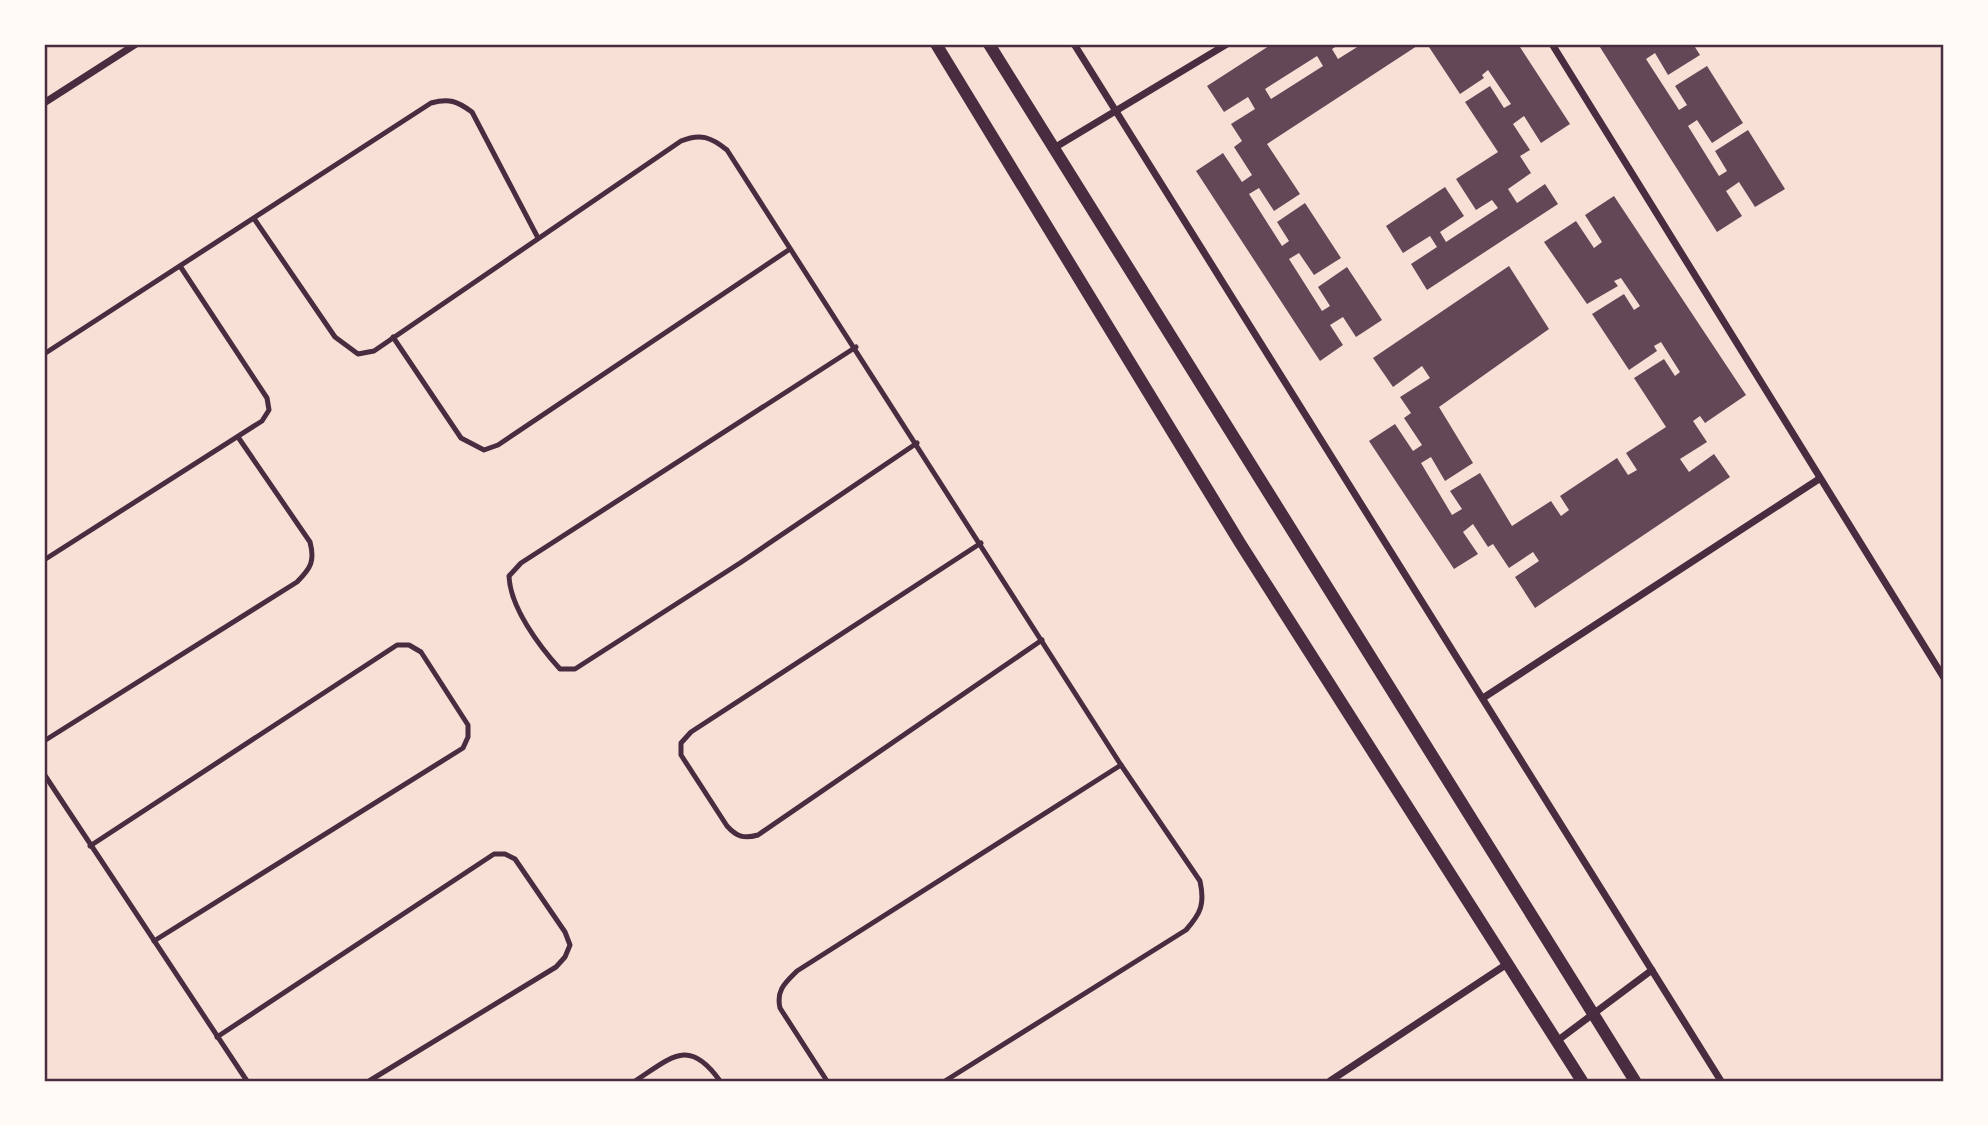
<svg xmlns="http://www.w3.org/2000/svg" width="1988" height="1125" font-family="Cabin,sans-serif">
<rect width="100%" height="100%" fill="#f7e1d7"/>
<!-- building -->
<g fill="#644757" fill-rule="evenodd">
<path d="M1272,44H1340L1332,49L1338,59L1362,44H1420L1267,144L1300,194L1274,211L1259,188L1249,194L1282,246L1289,241L1277,222L1305,203L1341,258L1314,275L1299,253L1289,259L1322,311L1330,306L1318,287L1347,267L1382,320L1356,337L1343,317L1330,325L1343,345L1320,361L1196,171L1223,153L1242,182L1252,175L1234,147L1242,141L1231,124L1255,109L1248,97L1224,112L1207,86ZM1317,56L1323,66L1271,99L1265,89Z"/>
<polygon points="1427,44 1518,44 1570,124 1541,143 1524,116 1513,124 1530,150 1520,156 1531,173 1508,189 1517,203 1545,184 1558,204 1427,290 1411,264 1437,247 1430,236 1403,253 1386,226 1445,187 1464,216 1440,232 1446,242 1498,208 1492,200 1476,210 1456,179 1498,152 1465,102 1490,86 1504,108 1511,104 1488,70 1482,75 1484,78 1460,94"/>
<polygon points="1598,44 1693,44 1700,55 1668,75 1655,53 1646,59 1679,110 1687,105 1675,86 1707,66 1743,123 1712,143 1697,120 1688,126 1719,176 1727,171 1715,151 1748,130 1785,189 1755,207 1739,182 1726,191 1742,216 1717,232"/>
<polygon points="1614,196 1746,395 1705,423 1700,416 1693,421 1707,442 1680,459 1689,472 1714,454 1730,477 1535,608 1515,577 1539,561 1533,552 1509,568 1493,544 1488,547 1473,524 1463,532 1478,554 1454,569 1369,441 1395,424 1413,451 1422,445 1404,418 1411,413 1400,397 1430,378 1422,366 1393,387 1373,358 1509,266 1549,329 1439,407 1473,463 1445,481 1431,457 1421,463 1452,515 1462,509 1450,491 1480,473 1512,526 1551,501 1561,516 1569,510 1560,496 1617,458 1628,475 1637,470 1626,453 1666,427 1634,378 1664,359 1675,376 1680,372 1661,342 1654,346 1657,351 1629,370 1592,314 1624,294 1634,310 1640,306 1621,278 1614,281 1618,286 1587,304 1544,242 1576,221 1594,248 1602,242 1585,215"/>
</g>
<g fill="none" stroke-linecap="round" stroke-linejoin="round">
<!-- service -->
<g stroke="#4a2c40" stroke-width="5">
<path d="M255,220L335,337L358,354L374,351L681,141C700,133 711,137 727,150L1121,765L1200,881C1205,904 1201,913 1186,930L945,1081"/>
<polyline points="393,337 461,438 484,450 498,445 790,249"/>
<path d="M856,347L521,563L509,576C510,607 539,646 560,669H575L740,563L917,443"/>
<path d="M44,354L431,103C449,98 457,101 472,112L537,236"/>
<path d="M981,543L691,732L681,743V755L727,826C737,837 744,839 758,835L1042,640"/>
<polyline points="44,560 262,421 269,410 267,398 180,266"/>
<path d="M44,741L297,582C311,568 315,561 310,542L238,437"/>
<polyline points="44,774 247,1081"/>
<polyline points="90,846 397,645 409,645 421,652 468,725 468,737 463,748 154,941"/>
<polyline points="217,1037 494,854 505,854 515,859 565,932 570,945 565,957 556,967 369,1081"/>
<path d="M635,1081C672,1057 689,1037 720,1081"/>
<path d="M827,1081L780,1008C776,990 785,983 797,971L1121,765"/>
</g>
<!-- minor -->
<g stroke="#4a2c40" stroke-width="7">
<polyline points="1074,44 1721,1081"/>
<polyline points="1552,44 1944,678"/>
<polyline points="44,103 136,44"/>
<polyline points="1054,148 1227,44"/>
<polyline points="1483,698 1819,479"/>
<polyline points="1557,1041 1652,970"/>
<polyline points="1330,1081 1507,964"/>
</g>
<!-- tertiary -->
<g stroke="#4a2c40" stroke-width="12">
<polyline points="936,44 1240,543 1582,1081"/>
<polyline points="989,44 1635,1081"/>
</g>
</g>
<!-- border -->
<rect width="1988" height="1125" fill="none" stroke="#fffaf5" stroke-width="91"/>
<rect x="46" y="46" width="1896" height="1034" fill="none" stroke="#4a2c40" stroke-width="2.5"/>
</svg>
